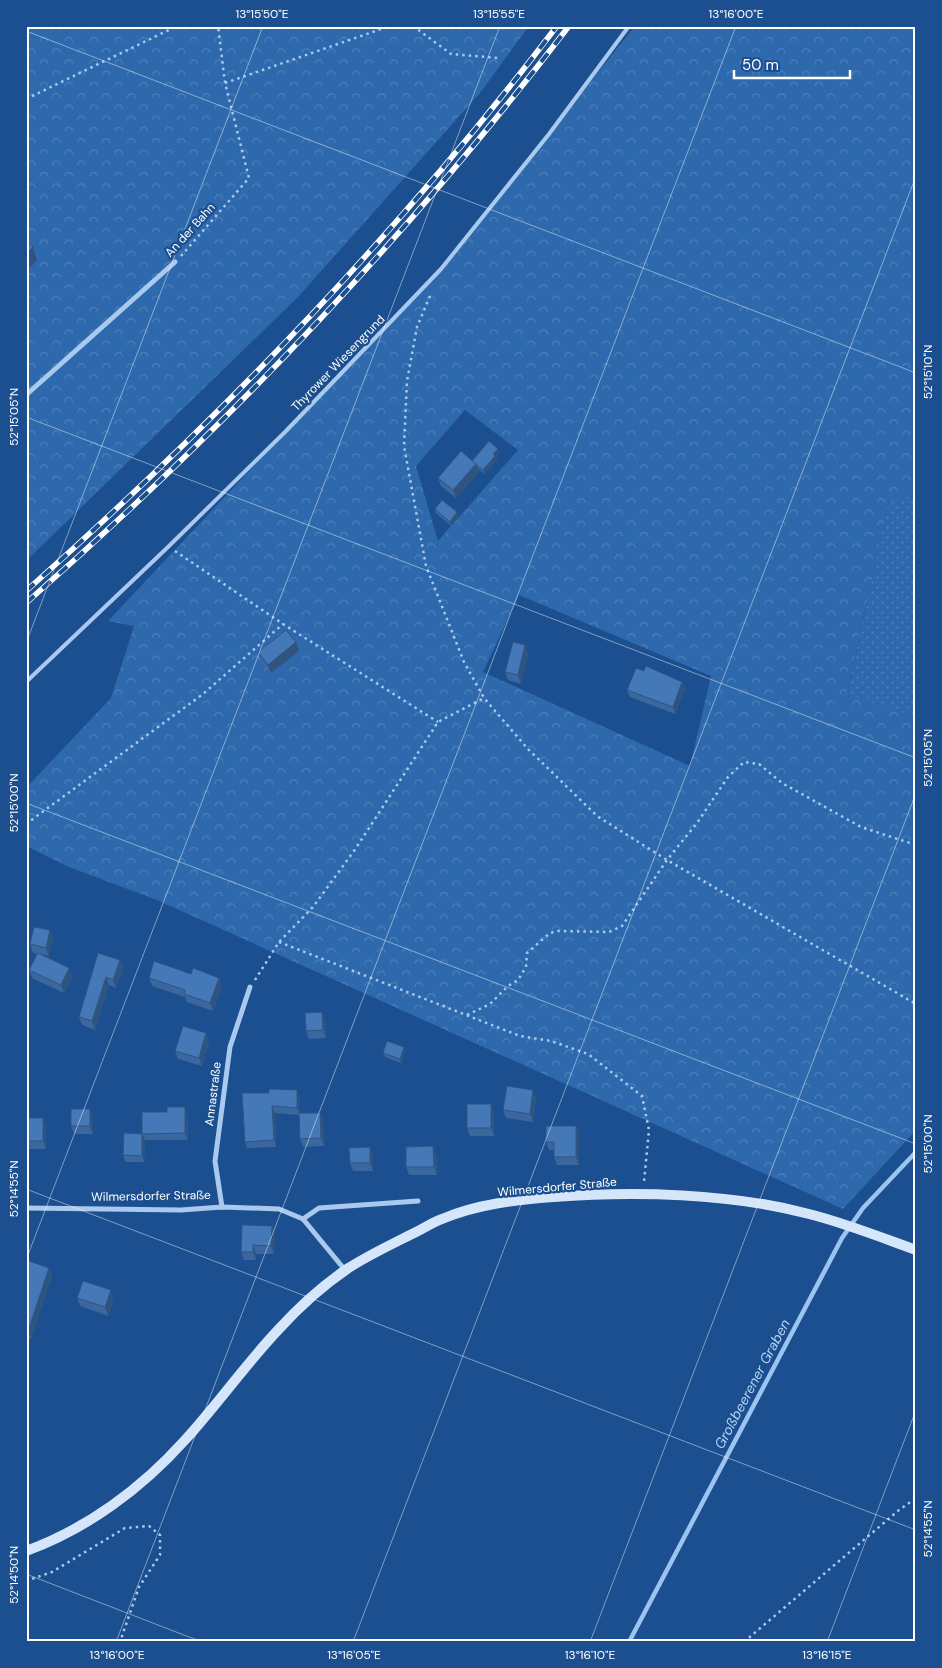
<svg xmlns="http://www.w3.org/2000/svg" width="942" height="1668" font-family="'DM Sans',sans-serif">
<defs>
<pattern id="grass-dots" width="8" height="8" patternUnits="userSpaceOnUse" patternTransform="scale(1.25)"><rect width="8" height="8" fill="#2e69ad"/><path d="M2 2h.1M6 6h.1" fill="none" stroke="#4d80b9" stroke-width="1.8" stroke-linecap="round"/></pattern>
<pattern id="forest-crowns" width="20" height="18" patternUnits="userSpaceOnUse" patternTransform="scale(1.25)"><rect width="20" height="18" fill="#2e69ad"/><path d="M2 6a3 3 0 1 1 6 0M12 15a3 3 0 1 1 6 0" fill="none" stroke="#4d80b9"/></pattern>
</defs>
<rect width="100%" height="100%" fill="#1b4f8f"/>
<!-- grass -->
<polygon fill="url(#grass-dots)" points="916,496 916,717 847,695 889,499"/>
<!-- forest -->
<g fill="url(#forest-crowns)" fill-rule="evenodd">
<polygon points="26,26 529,26 480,93 298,297 26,561"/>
<path d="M635,26H916V496L889,500L847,694L916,717V1130L843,1209L157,900L69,867L26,846V788L111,698L134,626L108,621L442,266ZM465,410L518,450L438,541L416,466ZM519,595L711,676L690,766L483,672Z"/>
</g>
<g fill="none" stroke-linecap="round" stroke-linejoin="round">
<!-- stream -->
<polyline stroke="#9cc4f0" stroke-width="4.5" points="629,1642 842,1238 863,1208 916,1152"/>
<!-- path -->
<g stroke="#a9c9ee" stroke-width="2.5" stroke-dasharray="2.5 4" stroke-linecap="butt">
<polyline points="413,26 451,54 498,58"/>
<polyline points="225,83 390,26"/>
<polyline points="26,99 175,27 217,27"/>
<polyline points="181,256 249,178 225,83 218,26"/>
<polyline points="430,296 417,327 407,381 404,446 426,566 464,662 484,698 527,748 597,816 667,860 916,1004"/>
<polyline points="175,551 283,624 438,722"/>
<polyline points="26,824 203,694 283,624"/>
<polyline points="279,942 520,1036 551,1041 588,1054 642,1096 649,1130 644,1182"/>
<polyline points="255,980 279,942 313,907 356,848 438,722 484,698"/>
<polyline points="467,1015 490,1004 508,986 518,980 526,967 527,953 550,933 558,931 609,932 622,926 667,860 697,823 728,777 744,762 759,764 782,783 861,827 916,845"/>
<polyline points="26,1581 52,1572 125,1528 149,1526 160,1535 160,1555 139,1587 120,1642"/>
<polyline points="744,1642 899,1510 916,1498"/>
</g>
<!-- lane -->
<polyline stroke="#a9c9ee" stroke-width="4" points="26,682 168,547 286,431 441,269 549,134 629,26"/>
<!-- street -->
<g stroke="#a9c9ee" stroke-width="5">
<polyline points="26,395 175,262"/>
<polyline points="222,1207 215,1161 230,1047 250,987"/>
<polyline points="26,1208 181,1210 222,1207 279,1209 303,1219 345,1270"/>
<polyline points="303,1219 319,1208 418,1201"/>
</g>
<!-- secondary -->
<path stroke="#d6e6fa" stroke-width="10" d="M26,1551C87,1529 142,1488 185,1440C217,1405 245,1365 278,1330C298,1308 322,1286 347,1269C367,1256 388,1246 410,1235C421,1230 431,1223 442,1219C477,1204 516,1200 553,1197C634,1191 730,1193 809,1214C845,1223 880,1237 916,1250"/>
<!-- rail casing -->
<g stroke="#fff" stroke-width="5.5">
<g id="rail">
<path d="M26,591C220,419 400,232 557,26"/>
<path d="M26,603C225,429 408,236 569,26"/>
</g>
</g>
<!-- rail -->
<use href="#rail" stroke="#1b4f8f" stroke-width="4" stroke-dasharray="11" stroke-linecap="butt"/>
</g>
<!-- wall -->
<g fill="#3a679d">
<polygon points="499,453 496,457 497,460 485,474 477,468 479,472 456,498 441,486 438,478 472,461"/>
<polygon points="435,509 459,516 451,526 436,513"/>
<polygon points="525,645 528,654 521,684 508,680 505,672"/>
<polygon points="299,651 271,673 261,660 258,652"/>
<polygon points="644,671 682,682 685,689 675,714 630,697 627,690"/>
<polygon points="53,939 49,956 41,954 69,968 72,977 64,993 32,978 29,970 37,954 33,953 30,944"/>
<polygon points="98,953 120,960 123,968 116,988 109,985 95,1030 82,1025 79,1017"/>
<polygon points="149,978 222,986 213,1011 187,1002 185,997 152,986"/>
<polygon points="322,1012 325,1020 326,1038 309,1039 306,1031"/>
<polygon points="206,1033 209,1042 202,1066 178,1059 175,1051"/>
<polygon points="404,1047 405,1051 401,1063 385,1057 383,1053"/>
<polygon points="242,1093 300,1097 300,1113 320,1113 323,1121 324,1146 303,1147 300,1139 299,1115 275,1113 276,1147 247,1148 245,1142"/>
<polygon points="536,1098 533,1122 506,1118 503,1110"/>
<polygon points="494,1112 494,1136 470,1136 467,1128"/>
<polygon points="187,1114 188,1140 145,1140 144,1162 125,1162 123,1155 142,1134"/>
<polygon points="93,1117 93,1134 74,1134 71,1126"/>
<polygon points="26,1118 46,1126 46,1149 26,1149"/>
<polygon points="576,1126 579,1135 579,1165 557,1165 554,1157 554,1150 549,1150 546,1142"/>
<polygon points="436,1154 437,1175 409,1175 406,1167"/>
<polygon points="373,1155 373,1171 353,1171 350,1163"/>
<polygon points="272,1226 275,1235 274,1254 256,1254 256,1260 244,1260 241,1252"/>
<polygon points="49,1268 52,1276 31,1339 26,1337 26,1269"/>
<polygon points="77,1298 114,1298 108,1316 80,1306"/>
</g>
<!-- shaded-wall -->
<g fill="#305480">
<polygon points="33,247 37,260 26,271 26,254"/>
<polygon points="498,449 499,453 496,457 497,460 485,474 483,470 493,454"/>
<polygon points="476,464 479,472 456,498 453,490"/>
<polygon points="457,512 459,516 451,526 450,522"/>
<polygon points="296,642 299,651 271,673 268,665"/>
<polygon points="525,645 528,654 521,684 518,675"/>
<polygon points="682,682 685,689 675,714 673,707"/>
<polygon points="50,930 53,939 49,956 46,948"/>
<polygon points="120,960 123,968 116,988 113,980"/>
<polygon points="69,968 72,977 64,993 61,985"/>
<polygon points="106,977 109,985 95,1030 92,1021"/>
<polygon points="219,978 222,986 213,1011 210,1003"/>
<polygon points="322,1012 325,1020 326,1038 323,1030"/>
<polygon points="206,1033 209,1042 202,1066 199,1058"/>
<polygon points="404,1047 405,1051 401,1063 400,1059"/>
<polygon points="297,1090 300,1097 300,1115 297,1108"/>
<polygon points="533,1090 536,1098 533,1122 530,1114"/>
<polygon points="491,1104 494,1112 494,1136 491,1128"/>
<polygon points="272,1106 275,1113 276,1147 274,1140"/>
<polygon points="185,1107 187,1114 188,1140 185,1133"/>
<polygon points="90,1109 93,1117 93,1134 90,1126"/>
<polygon points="320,1113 323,1121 324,1146 321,1138"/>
<polygon points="43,1118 46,1126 46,1149 43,1141"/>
<polygon points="576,1126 579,1135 579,1165 576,1157"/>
<polygon points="142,1134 145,1140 144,1162 142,1156"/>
<polygon points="433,1146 436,1154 437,1175 434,1167"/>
<polygon points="370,1147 373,1155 373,1171 370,1163"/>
<polygon points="272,1226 275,1235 274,1254 271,1246"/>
<polygon points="253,1245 256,1254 256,1260 253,1252"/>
<polygon points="49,1268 52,1276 31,1339 28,1331"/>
<polygon points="111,1290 114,1298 108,1316 105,1307"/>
</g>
<!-- building -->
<g fill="#4478b7" stroke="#305480">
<polygon points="26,241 33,247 26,254"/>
<polygon points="489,441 498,449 493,454 495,456 483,470 472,461"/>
<polygon points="461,451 476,464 453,490 438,478"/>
<polygon points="442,500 457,512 450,522 435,509"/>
<polygon points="286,630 296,642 268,665 258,652"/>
<polygon points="513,642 525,645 518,675 505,672"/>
<polygon points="646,666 682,682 673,707 627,690 636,668 644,671"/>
<polygon points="34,927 50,930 46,948 30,944"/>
<polygon points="38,953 69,968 61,985 29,970"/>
<polygon points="98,953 120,960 113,980 106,977 92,1021 79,1017"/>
<polygon points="154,961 191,974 193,968 219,978 210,1003 184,994 185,990 149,978"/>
<polygon points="322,1012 323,1030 306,1031 305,1013"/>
<polygon points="183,1026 206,1033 199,1058 175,1051"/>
<polygon points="387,1041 404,1047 400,1059 383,1053"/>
<polygon points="507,1086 533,1090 530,1114 503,1110"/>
<polygon points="269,1089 297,1090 297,1108 272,1106 274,1140 245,1142 242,1093 269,1093"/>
<rect x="467" y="1104" width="24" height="24"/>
<polygon points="167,1107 185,1107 185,1133 142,1134 142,1112 167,1112"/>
<rect x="71" y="1109" width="19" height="17"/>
<polygon points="299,1113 320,1113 321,1138 300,1139"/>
<rect x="26" y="1118" width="17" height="23"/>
<polygon points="546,1126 576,1126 576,1157 554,1157 554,1142 546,1142"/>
<polygon points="124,1133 142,1134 142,1156 123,1155"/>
<polygon points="433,1146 434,1167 406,1167 406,1147"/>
<polygon points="370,1147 370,1163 350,1163 349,1148"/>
<polygon points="242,1225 272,1226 271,1246 253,1245 253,1252 241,1252"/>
<polygon points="29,1261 49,1268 28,1331 26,1330 26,1269"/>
<polygon points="83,1281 111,1290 105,1307 77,1298"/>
</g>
<!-- ticks -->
<path fill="none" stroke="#fff" stroke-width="1" stroke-opacity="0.45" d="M26,31L916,373M26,417L916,758M26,643L263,26M26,803L916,1144M26,1189L916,1530M26,1260L500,26M26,1574L202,1642M116,1642L736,26M353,1642L916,176M590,1642L916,793M827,1642L916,1410"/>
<g text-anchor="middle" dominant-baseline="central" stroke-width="4.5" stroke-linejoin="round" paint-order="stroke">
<!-- street labels -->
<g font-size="12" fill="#fff" stroke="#1b4f8f">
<text transform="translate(190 230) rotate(-48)">An der Bahn</text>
<text transform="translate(338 363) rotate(-46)">Thyrower Wiesengrund</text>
<text transform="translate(213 1094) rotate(-83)">Annastraße</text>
<text transform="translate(557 1187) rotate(-5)">Wilmersdorfer Straße</text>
<text transform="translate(151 1196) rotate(-1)">Wilmersdorfer Straße</text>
</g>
<!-- water labels -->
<g font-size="14" font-style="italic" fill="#b5d3f5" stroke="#1b4f8f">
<text transform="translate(752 1384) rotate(-62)">Großbeerener Graben</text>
</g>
</g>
<!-- border -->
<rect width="942" height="1668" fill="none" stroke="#1b4f8f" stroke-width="55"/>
<!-- scale -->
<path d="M734 70v8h116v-8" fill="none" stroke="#ffffff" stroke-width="2.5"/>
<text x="742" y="70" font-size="15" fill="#ffffff" stroke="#1b4f8f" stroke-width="4" paint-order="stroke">50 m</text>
<rect x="28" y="28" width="886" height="1612" fill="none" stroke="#fff" stroke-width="2"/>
<g font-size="12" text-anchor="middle" fill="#fff">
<text x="262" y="18">13°15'50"E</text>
<text x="499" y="18">13°15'55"E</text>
<text x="736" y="18">13°16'00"E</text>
<text transform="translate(928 372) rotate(-90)" y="4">52°15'10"N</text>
<text transform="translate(14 417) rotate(-90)" y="4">52°15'05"N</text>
<text transform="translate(928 758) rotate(-90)" y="4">52°15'05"N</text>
<text transform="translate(14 803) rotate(-90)" y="4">52°15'00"N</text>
<text transform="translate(928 1144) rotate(-90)" y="4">52°15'00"N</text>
<text transform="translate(14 1189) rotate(-90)" y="4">52°14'55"N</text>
<text transform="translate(928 1529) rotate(-90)" y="4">52°14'55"N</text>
<text transform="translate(14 1575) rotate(-90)" y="4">52°14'50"N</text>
<text x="117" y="1659">13°16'00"E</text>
<text x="354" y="1659">13°16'05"E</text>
<text x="590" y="1659">13°16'10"E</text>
<text x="827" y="1659">13°16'15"E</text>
</g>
</svg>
